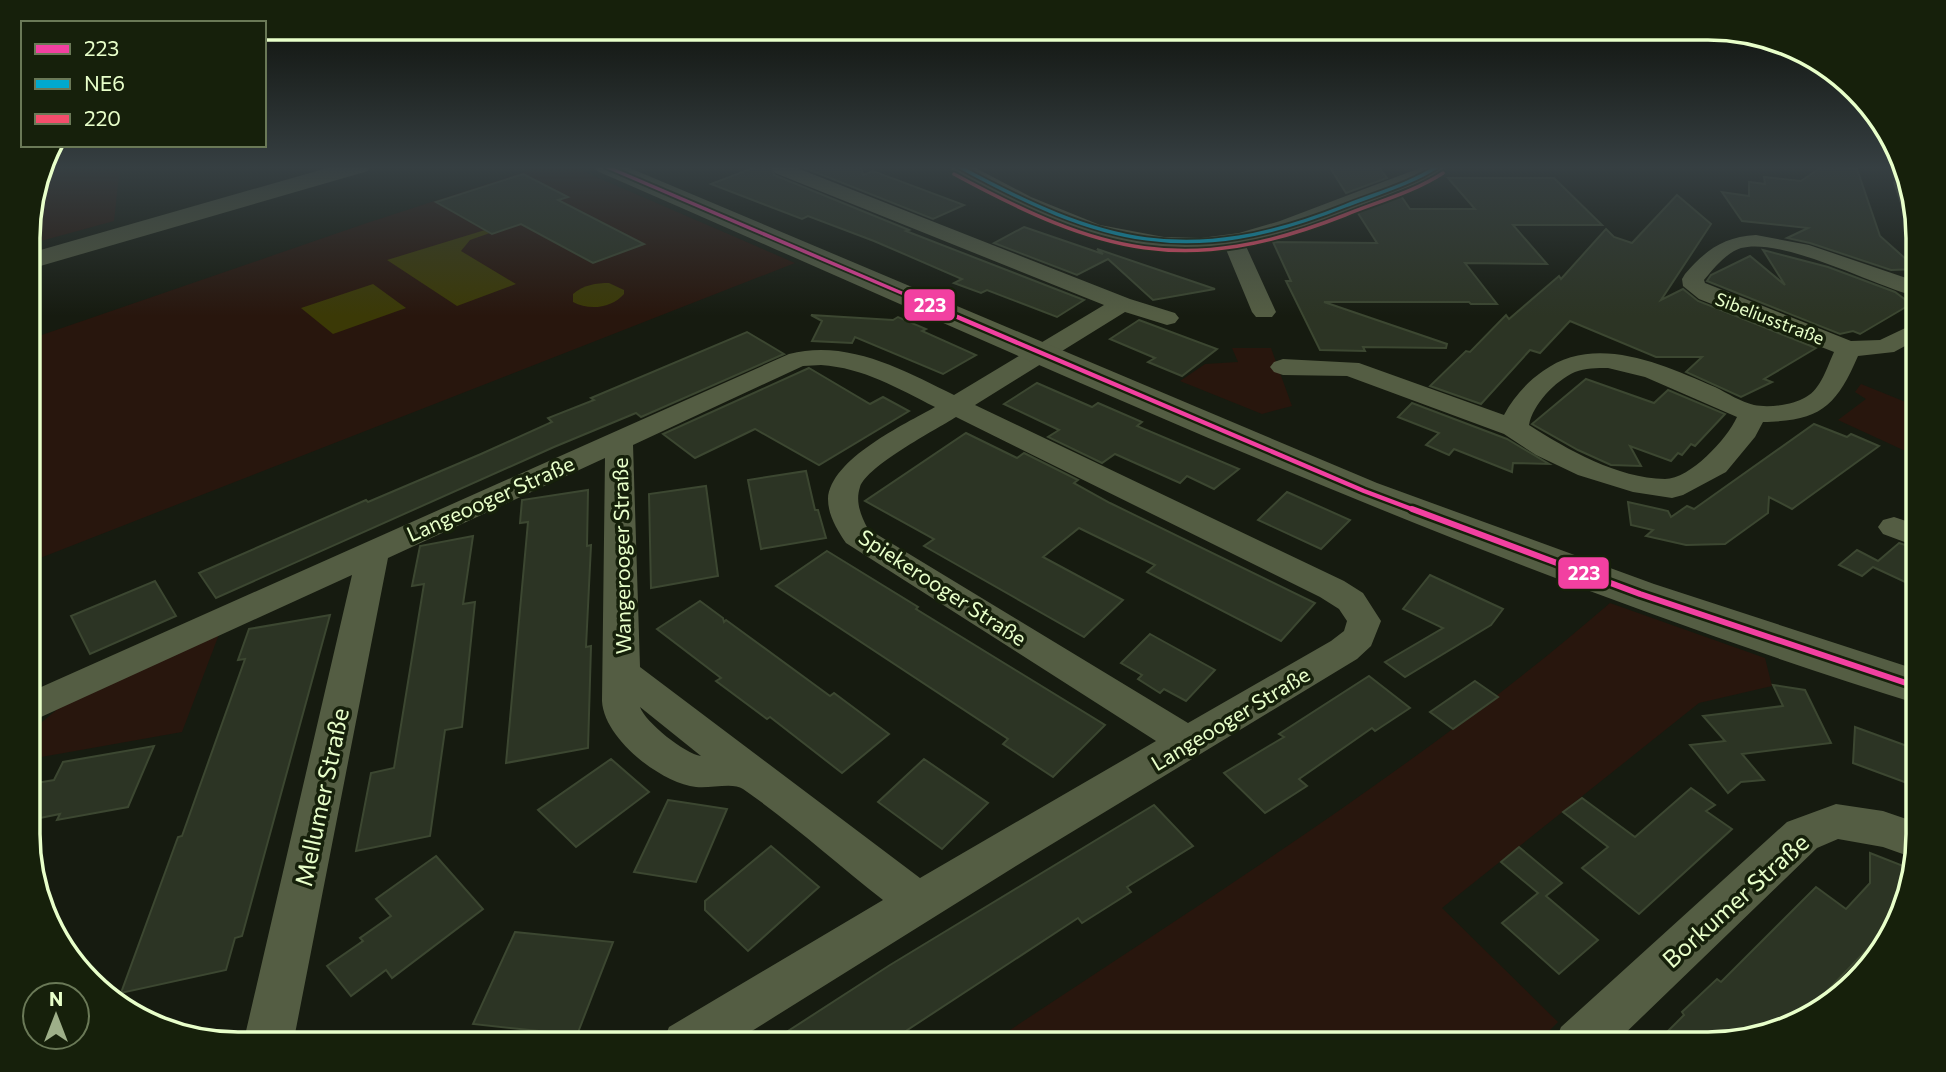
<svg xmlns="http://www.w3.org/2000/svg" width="1946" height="1072" font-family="Commissioner,sans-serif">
<rect width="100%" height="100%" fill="#161b10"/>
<!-- green -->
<g fill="#28160d">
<polygon points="55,166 120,166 114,221 30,244 30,211 42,171"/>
<polygon points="542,166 571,166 795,263 30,562 30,339 367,223"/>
<polygon points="1232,348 1271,348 1292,406 1262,414 1180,381 1205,364 1238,362"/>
<polygon points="1861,384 1918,407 1918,453 1914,455 1838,420 1866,399 1855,392"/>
<path d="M1610,603L1765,658L1772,686L1699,703L1442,908L1558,1022L1536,1044H1264L1256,1034L1244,1044H989C1200,903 1418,769 1610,603Z"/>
<polygon points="221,629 182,732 30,759 30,732 71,698"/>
</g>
<!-- water -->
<g fill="#3b3906">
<polygon points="485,230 490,233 470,240 461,251 516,284 457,306 387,260"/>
<path d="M609,283L624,290V294C612,308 589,311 573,302V294C583,285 596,283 609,283Z"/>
<polygon points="373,284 406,308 333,334 301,308"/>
</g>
<!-- building -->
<g fill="#2c3424" stroke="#3c4731" stroke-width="2">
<polygon points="758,166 772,166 774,175 909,230 906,231 1084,300 1057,317 987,290 981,293 954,283 962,279 874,241 808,216 802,219 711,184"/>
<polygon points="800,166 861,166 863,175 873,171 964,205 933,219"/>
<polygon points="1329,166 1378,166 1387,178 1346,193"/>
<polygon points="1823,166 1857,169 1880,236 1917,269 1891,270 1810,243 1787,238 1808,228 1742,221 1722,192 1749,196 1749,182 1765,184 1764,177 1801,181"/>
<polygon points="523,174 568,197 558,200 644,244 593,263 521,224 492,234 436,202"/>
<polygon points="1448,178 1554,178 1602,225 1513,225 1547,264 1465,263 1497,304 1471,304 1469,302 1324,302 1447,344 1446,348 1363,347 1365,351 1320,350 1286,281 1291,281 1273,242 1377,243 1356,210 1399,193 1410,209 1475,209"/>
<polygon points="1677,195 1711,224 1661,300 1683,289 1698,301 1816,348 1764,379 1772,382 1741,397 1686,372 1702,357 1656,357 1570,321 1540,353 1530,350 1481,404 1430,386 1466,351 1470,352 1506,315 1509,319 1559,276 1561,279 1606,229 1614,237 1632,243"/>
<polygon points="1024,227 1103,254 1097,249 1215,289 1153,300 1108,259 1077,275 994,243"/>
<polygon points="1763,250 1828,267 1895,292 1911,304 1860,334 1853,331 1840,334 1707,281 1711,275 1750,256 1785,285"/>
<polygon points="811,315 893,320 898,317 926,329 922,331 976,355 943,374 855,337 852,343 812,341 822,321"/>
<polygon points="1139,320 1217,349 1182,376 1148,362 1155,358 1110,339"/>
<polygon points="747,332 784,354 641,417 636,413 554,447 216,598 199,573 366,500 368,502 481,454 552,422 548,418 594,400 591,398"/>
<polygon points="809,368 870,404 883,397 909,411 819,465 755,429 695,458 663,434"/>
<polygon points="1586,379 1654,403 1668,390 1725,414 1695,446 1691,444 1682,455 1678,453 1671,461 1630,446 1641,466 1611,465 1578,450 1532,424"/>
<polygon points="1037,383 1092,407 1098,403 1142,422 1137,426 1239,469 1214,489 1187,476 1180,483 1115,454 1102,463 1048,437 1059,430 1004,404"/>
<polygon points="1412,403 1507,439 1549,464 1513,463 1512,472 1454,449 1449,455 1426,445 1439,433 1398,417"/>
<polygon points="1814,424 1847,437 1851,434 1879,446 1792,509 1769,497 1768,513 1725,544 1686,545 1646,536 1653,530 1631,525 1628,502 1668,511 1671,517 1687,506 1694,509"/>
<polygon points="966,433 1017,458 1024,453 1078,480 1074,483 1110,503 1315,603 1281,641 1147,572 1155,565 1079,528 1043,557 1123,600 1084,637 924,546 934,539 865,501"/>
<polygon points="806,471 815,510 818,510 826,538 761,549 748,480"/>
<polygon points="706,486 718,576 651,588 649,494"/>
<polygon points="588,490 587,546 591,545 586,647 591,646 588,748 506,763 528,522 520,523 522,500"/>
<polygon points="1287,492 1350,520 1321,549 1258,520"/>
<polygon points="473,536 463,604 475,602 462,727 445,730 430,836 356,851 371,773 394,768 424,584 412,586 420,546"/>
<polygon points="1899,543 1918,549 1918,588 1873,567 1862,576 1839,565 1857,550 1878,561"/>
<polygon points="827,551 918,607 916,609 1105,725 1053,777 1003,744 1008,739 776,586"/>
<polygon points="1430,575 1503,609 1491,625 1405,677 1385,662 1443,628 1403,609"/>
<polygon points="155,581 176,616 90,654 71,616"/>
<polygon points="700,601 723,618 724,622 726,620 830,696 834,693 889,734 842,773 770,717 767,719 716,681 721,678 657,629"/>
<polygon points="330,615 242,936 235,938 226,970 121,993 178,837 182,836 245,659 238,660 249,629"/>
<polygon points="1150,634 1215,670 1186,701 1164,689 1160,693 1138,679 1142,675 1121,663"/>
<polygon points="1369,676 1410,708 1375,731 1372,728 1299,779 1307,786 1265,813 1224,773 1284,737 1279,734"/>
<polygon points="1475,681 1498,697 1453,729 1430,712"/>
<polygon points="1773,685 1805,690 1831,743 1742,754 1764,780 1741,782 1728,793 1690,745 1725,741 1703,716 1783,706"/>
<polygon points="1855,727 1918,750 1918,787 1853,763"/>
<polygon points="154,746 128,807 57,820 60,814 30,820 30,784 54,780 63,762"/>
<polygon points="611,759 649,792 576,847 538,810"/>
<polygon points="924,759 988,803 942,849 878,802"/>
<polygon points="1691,788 1715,805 1706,811 1732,829 1639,914 1582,868 1608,847 1563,812 1582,798 1635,837"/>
<polygon points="668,800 727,809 696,882 634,872"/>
<polygon points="1154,805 1193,846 1127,887 1131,892 1082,923 1078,918 886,1044 768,1044 890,965"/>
<polygon points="771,846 819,887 748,951 705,910 705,901"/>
<polygon points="1519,847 1562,883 1546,896 1598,940 1559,974 1502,923 1538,893 1501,862"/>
<polygon points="1870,853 1911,869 1890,938 1882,934 1804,1015 1721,1044 1655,1044 1684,1015 1682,1012 1717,979 1721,982 1816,887 1846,909 1870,883"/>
<polygon points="436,856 483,909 392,978 386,970 351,996 327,966 363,941 360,938 391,916 376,899"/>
<polygon points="515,932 613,942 577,1035 473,1024"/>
</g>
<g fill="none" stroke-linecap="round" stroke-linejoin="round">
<!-- minor -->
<g fill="#545d43" fill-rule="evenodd">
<path d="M775,166H792L1130,299L1175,313L1179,318L1175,323L1167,325L1125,312L975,405L1344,581L1363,593L1381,621L1371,646L1357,659L1029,858L731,1044H662L669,1027L883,900C836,863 792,823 743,789C733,782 709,789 696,787C661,783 604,739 602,701L605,458L388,558L293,1044H243L352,575L30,722V692L789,354C848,339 903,370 954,395L1104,305L775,173L773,169ZM821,365C864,368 897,388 935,407C905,424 830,459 828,499C828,515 837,530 846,543L1156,741L920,878L640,667L633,445L803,366ZM956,417L1320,597L1339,609L1347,621L1344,631L1331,641L1188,723L868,529C861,516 855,502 860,487C867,466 935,430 956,417ZM640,707L701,756C685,754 645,722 640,707Z"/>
<path d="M949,166H972L1031,197L1100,225L1164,237L1201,238L1239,233L1280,221L1425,166H1447L1436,176L1319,222L1245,244L1276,312L1272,317H1256L1252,312L1225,247C1143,259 1066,231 994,194C980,187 958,179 949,166Z"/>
<polygon points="1901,177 1918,224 1918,233 1911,231 1908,227 1893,182"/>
<path d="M1756,235L1809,245L1918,282V297C1874,286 1783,237 1741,248C1726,253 1714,268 1704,280L1705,283L1851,341L1880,340L1918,322V339L1894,352L1858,356C1836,407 1820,421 1763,422L1755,437L1726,472L1683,495L1672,498L1633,492L1578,475L1536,455L1504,434L1347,376L1283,375L1274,372L1270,367L1274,362L1283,359L1359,363L1504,415C1513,398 1527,382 1543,371C1595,333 1662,364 1715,387C1727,393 1741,402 1754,405C1769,408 1793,405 1806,397C1821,389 1827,367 1834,352L1699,299L1683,286L1682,279L1685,274C1706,250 1723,237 1756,235ZM1608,368L1645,377L1737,417C1727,439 1690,479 1665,479C1617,478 1568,450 1529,425C1533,404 1555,381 1575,372C1585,368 1597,368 1608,368Z"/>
<polygon points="1894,517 1918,525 1918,547 1883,534 1878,527 1883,520"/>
<polygon points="1836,804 1883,811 1918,823 1918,847 1914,858 1883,847 1838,839 1817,848 1614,1044 1554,1044 1561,1027 1787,822"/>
</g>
<!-- tertiary -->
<path fill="#545d43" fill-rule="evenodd" d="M594,166H625L1377,483L1654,584L1918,670V704C1464,563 1032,360 597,171Z"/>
<!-- secondary -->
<polygon fill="#4f573f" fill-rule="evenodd" points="334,166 371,166 368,171 30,269 30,253"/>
<!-- bus-1-far2 casing -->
<g stroke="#16200b" stroke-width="7">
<polyline id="bus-1-far2" points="605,166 960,318"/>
</g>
<!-- bus-1-far1 casing -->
<g stroke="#16200b" stroke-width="9">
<polyline id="bus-1-far1" points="955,316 1364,491 1417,511"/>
</g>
<!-- bus-1 casing -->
<g stroke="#16200b" stroke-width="11">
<polyline id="bus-1" points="1412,509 1640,594 1918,687"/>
</g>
<!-- bus-2 casing -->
<g stroke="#16200b" stroke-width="7">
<path id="bus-2" d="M958,166C1101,244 1188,269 1345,206C1375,194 1411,184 1438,166"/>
</g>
<!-- bus-3 casing -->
<g stroke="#16200b" stroke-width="7">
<path id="bus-3" d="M954,174C1100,253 1185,278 1345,215C1377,202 1414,192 1443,173"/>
</g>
<!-- bus-1-far2 -->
<use href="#bus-1-far2" stroke="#f240a1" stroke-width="3.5"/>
<!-- bus-1-far1 -->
<use href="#bus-1-far1" stroke="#f240a1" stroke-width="4.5"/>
<!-- bus-1 -->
<use href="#bus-1" stroke="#f240a1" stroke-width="6"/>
<!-- bus-2 -->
<use href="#bus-2" stroke="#00a9ce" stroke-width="3.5"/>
<!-- bus-3 -->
<use href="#bus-3" stroke="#f44d6c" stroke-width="3.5"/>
</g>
<!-- sky -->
<linearGradient id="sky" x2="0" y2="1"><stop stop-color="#0c0f09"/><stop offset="0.53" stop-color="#363f42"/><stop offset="1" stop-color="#363f42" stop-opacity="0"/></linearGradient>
<rect width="1946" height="316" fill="url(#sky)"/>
<g text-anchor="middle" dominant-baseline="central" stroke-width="7" stroke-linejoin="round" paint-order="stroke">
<!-- far-street labels -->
<g font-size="18" fill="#e8ffca" stroke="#16200b">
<text transform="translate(1770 318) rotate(21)">Sibeliusstraße</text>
</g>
<!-- street labels -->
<g font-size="21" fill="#e8ffca" stroke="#16200b">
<text transform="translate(490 498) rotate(-24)">Langeooger Straße</text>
<text transform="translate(621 556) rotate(-91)">Wangerooger Straße</text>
<text transform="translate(943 587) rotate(33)">Spiekerooger Straße</text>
<text transform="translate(1230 718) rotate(-31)">Langeooger Straße</text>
</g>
<!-- near-street labels -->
<g font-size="24" fill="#e8ffca" stroke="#16200b">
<text transform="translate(321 797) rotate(-78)">Mellumer Straße</text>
<text transform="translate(1735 900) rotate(-42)">Borkumer Straße</text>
</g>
</g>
<!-- crop -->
<path d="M0 0H1946V1072H0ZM238 40H1708A198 198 0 0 1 1906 238V834A198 198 0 0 1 1708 1032H238A198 198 0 0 1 40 834V238A198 198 0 0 1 238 40Z" fill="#16200b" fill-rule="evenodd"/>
<path fill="none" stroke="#e8ffca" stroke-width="3.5" d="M238 40H1708A198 198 0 0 1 1906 238V834A198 198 0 0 1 1708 1032H238A198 198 0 0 1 40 834V238A198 198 0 0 1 238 40Z"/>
<g stroke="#16200b" stroke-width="2.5">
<rect x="903" y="288" width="53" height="34" rx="7" fill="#f240a1"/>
<rect x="1557" y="556" width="53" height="34" rx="7" fill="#f240a1"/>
</g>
<g font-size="19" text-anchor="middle" font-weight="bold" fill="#fff">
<text x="930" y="312">223</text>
<text x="1584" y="580">223</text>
</g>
<!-- legend -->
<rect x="21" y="21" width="245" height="126" fill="#16200b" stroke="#6a7957" stroke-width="2"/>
<rect x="35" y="44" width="35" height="10" fill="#f240a1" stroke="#6a7957" stroke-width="2"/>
<text x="84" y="56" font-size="21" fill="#e8ffca">223</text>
<rect x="35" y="79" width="35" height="10" fill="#00a9ce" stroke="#6a7957" stroke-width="2"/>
<text x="84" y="91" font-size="21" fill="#e8ffca">NE6</text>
<rect x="35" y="114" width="35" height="10" fill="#f44d6c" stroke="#6a7957" stroke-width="2"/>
<text x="84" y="126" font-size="21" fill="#e8ffca">220</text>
<!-- north arrow -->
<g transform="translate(56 1016)"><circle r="33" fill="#16200b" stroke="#6a7957" stroke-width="2"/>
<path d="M0-5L12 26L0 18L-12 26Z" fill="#9eaf89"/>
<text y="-10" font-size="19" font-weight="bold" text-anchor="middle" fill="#e8ffca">N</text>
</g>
</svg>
